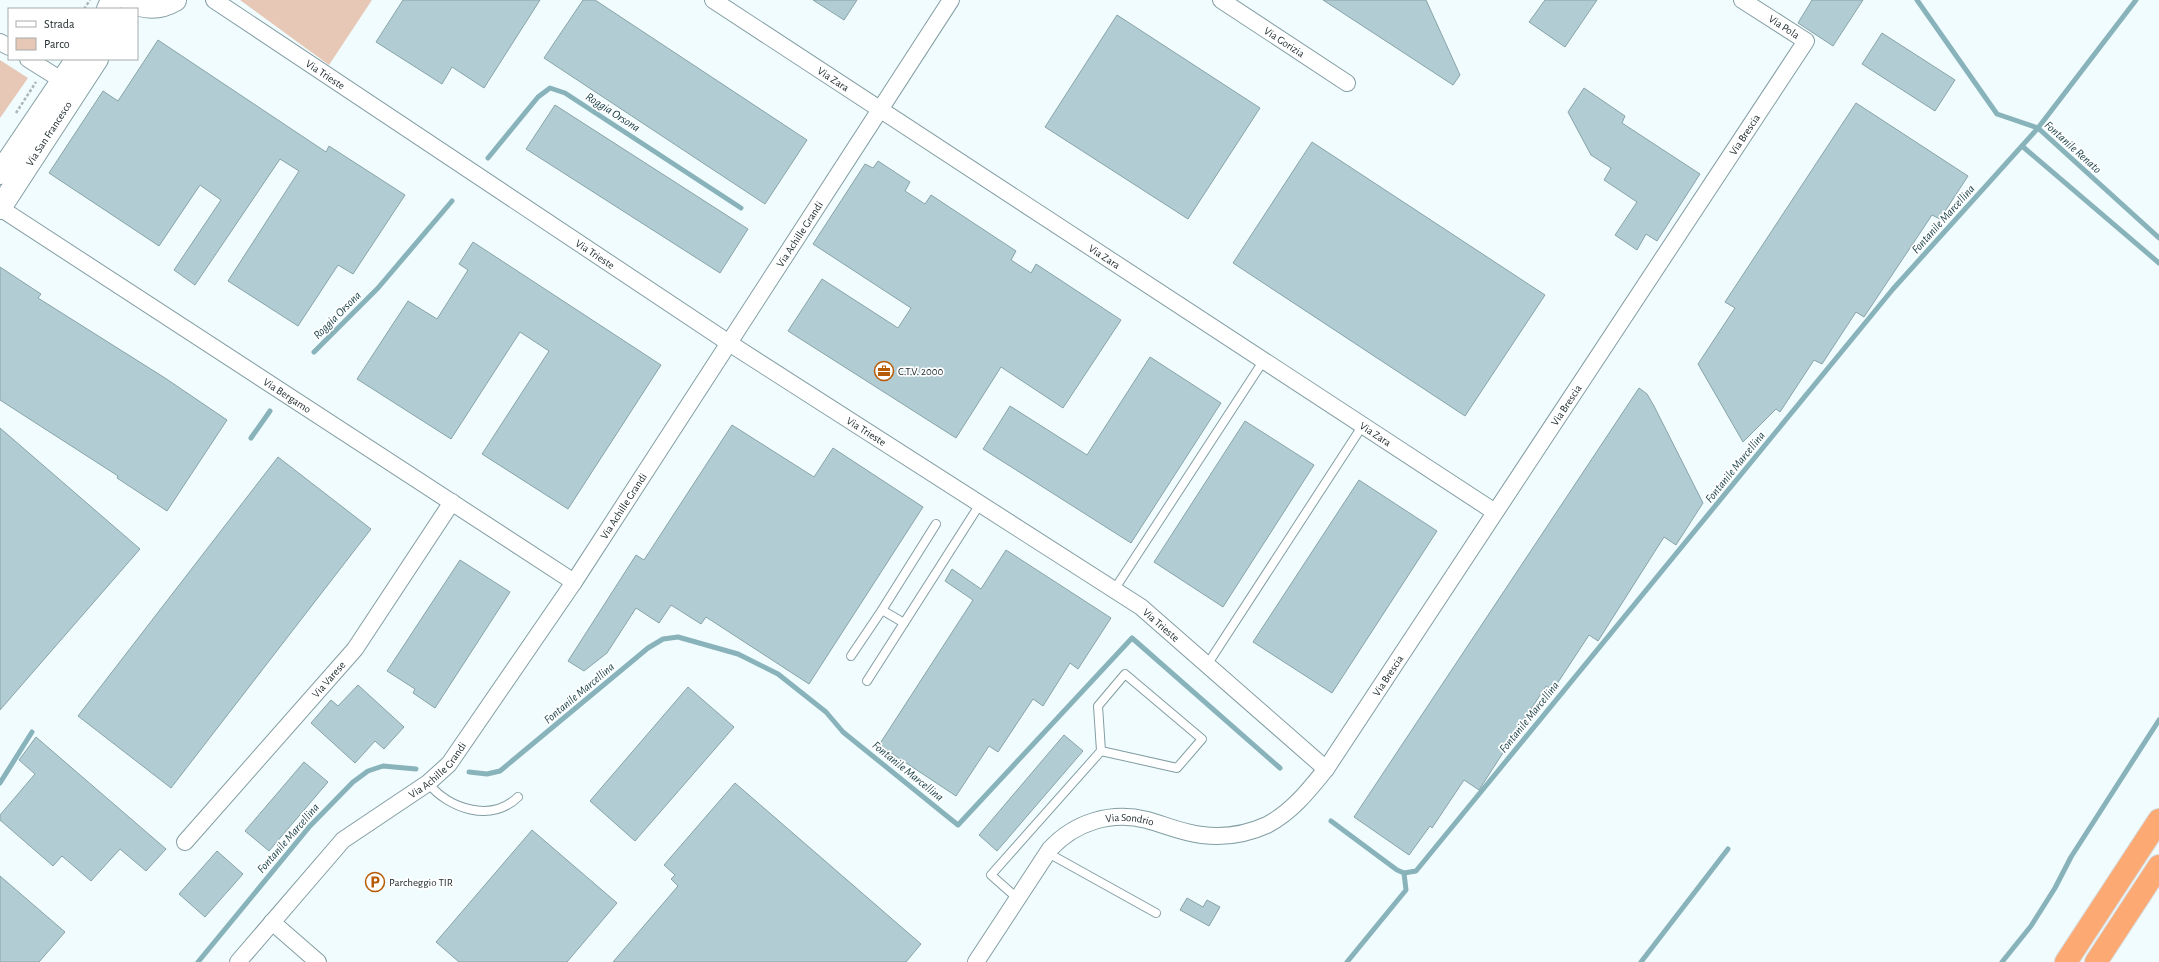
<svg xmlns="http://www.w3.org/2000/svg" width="2159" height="962" font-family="'Alegreya Sans',sans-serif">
<rect width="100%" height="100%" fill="#f1fcfe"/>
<!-- green -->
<g fill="#e7c8b6">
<polygon points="240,0 372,0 329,65"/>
<polygon points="0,60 28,78 0,118"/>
</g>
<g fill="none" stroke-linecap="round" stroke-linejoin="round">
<!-- stream -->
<g stroke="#89b3bb" stroke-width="5">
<polyline points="1917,0 1997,114 2038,128 2159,238"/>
<polyline points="2022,146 2159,263"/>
<polyline points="488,158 538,97 550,88 565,93 741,208"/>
<polyline points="314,352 378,288 452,201"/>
<polyline points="251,438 270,411"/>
<polyline points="469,772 487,774 500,771 648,648 663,639 678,637 738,654 778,674 826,712 843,732 958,825 1132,638 1280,768"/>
<polyline points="0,783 32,732"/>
<polyline points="1331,821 1397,870 1404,873 1416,871 1893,289 2038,128 2136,0"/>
<polyline points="198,962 310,826 353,782 368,771 383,766 416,769"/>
<polyline points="1347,962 1406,890 1404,873"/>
<polyline points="1641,962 1728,849"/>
<polyline points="2002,962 2031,926 2055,888 2071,857 2159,720"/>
</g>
</g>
<!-- building -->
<g fill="#b1cdd3" stroke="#88a4a9">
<polygon points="403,0 540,0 484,88 452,67 442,84 376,42"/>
<polygon points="583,0 595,0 807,140 765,204 544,58"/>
<polygon points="813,0 857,0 844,20"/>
<polygon points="1323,0 1426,0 1460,75 1453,85"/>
<polygon points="1545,0 1597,0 1565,47 1529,22"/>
<polygon points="1812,0 1863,0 1833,46 1798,23"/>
<polygon points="1117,15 1260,108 1188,219 1045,127"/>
<polygon points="1882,33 1955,80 1935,111 1862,64"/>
<polygon points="158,40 326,152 329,146 405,195 353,274 338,265 298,326 228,281 299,171 280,159 195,285 174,270 221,200 200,185 159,246 49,173 103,91 118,101"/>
<polygon points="1584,88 1625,116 1622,123 1700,174 1657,241 1646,234 1637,250 1615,235 1637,202 1604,180 1611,168 1591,155 1568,112"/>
<polygon points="1856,103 1968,176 1940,219 1932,215 1864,317 1856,312 1822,364 1814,360 1780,412 1776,409 1743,442 1698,364 1735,308 1725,302"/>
<polygon points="555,105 748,229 720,273 526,149"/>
<polygon points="1312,142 1545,295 1465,416 1233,263"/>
<polygon points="878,161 910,182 905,191 925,204 931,195 1016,251 1011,260 1031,273 1036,264 1121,320 1063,408 1001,367 956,438 788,331 822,279 898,328 911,308 813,244 865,164 873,168"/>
<polygon points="473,242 661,365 568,509 482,454 549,351 520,332 451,439 357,379 408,301 437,319 468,270 459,264"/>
<polygon points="0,267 41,294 38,298 165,378 227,420 167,511 117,478 118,476 0,400"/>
<polygon points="1150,357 1221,403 1131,543 983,449 1010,406 1087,455"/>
<polygon points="1639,388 1647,394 1654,406 1703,503 1676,545 1664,537 1598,641 1589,635 1553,690 1546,686 1479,790 1464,780 1432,828 1430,826 1409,855 1354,817"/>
<polygon points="1245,421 1314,465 1223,607 1154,562"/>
<polygon points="732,425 814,477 833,448 923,507 809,684 706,617 701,624 671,605 659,623 636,608 607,653 584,671 568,661 636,555 644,560"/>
<polygon points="0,428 140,549 0,710"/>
<polygon points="278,457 371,529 171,788 78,716"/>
<polygon points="1359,480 1437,531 1332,693 1253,642"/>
<polygon points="1006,550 1111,618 1078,669 1070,663 1043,706 1033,699 998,752 989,746 956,796 879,745 973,600 945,581 952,569 981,589"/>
<polygon points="460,560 510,592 435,708 413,693 415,689 387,671"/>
<polygon points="358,685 404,727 384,749 375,741 355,763 311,723 331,700 338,706"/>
<polygon points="688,687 734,727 635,841 590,801"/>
<polygon points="1064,735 1083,751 997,851 979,835"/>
<polygon points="36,737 166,849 146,871 120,849 91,881 62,856 53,866 0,820 0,815 35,774 19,760"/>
<polygon points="304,762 328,782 269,851 245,831"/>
<polygon points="735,783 921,944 906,962 613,962 678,886 671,879 675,875 664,865"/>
<polygon points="532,830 617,903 567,962 459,962 436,942"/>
<polygon points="217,851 243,874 205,917 179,894"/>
<polygon points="0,876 65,932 39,962 0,962"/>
<polygon points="1187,898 1203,907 1207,900 1220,907 1209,926 1180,910"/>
</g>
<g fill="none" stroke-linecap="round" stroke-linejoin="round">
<!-- lane casing -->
<g stroke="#839ea3" stroke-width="10">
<g id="lane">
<polyline points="1114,590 1264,360"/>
<polyline points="882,610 936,524"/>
<polyline points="851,656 882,610 904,623"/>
<polyline points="1207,665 1363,425"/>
<polygon points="1125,674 1202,739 1177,768 1101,751 1098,706"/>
<polyline points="867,681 980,504"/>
<path d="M428,783C449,809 491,823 518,797"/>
<polyline points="1048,853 1156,913"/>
<polyline points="1017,898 991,875 1101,751"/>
</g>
</g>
<!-- street casing -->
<g stroke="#839ea3" stroke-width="18">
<g id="street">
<path id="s1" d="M214,0L729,343L1141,607L1326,769"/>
<path id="s2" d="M713,0L1495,512"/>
<path id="s3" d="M1221,0L1347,83"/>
<polyline points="0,42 9,47"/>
<polyline points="28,59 63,81"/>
<path id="s4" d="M0,208L574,582"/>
<path id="s5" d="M185,842L355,649L452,502"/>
<polyline points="272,922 318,962"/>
<path id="s6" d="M238,962L343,840L428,783L449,764L574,582L951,0"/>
<path id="s7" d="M976,962L1050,849C1075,822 1111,811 1147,820C1165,825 1183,833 1202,835C1224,838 1247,834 1267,825C1292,812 1309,790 1326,769L1806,41L1742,0"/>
</g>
</g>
<!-- secondary casing -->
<g stroke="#839ea3" stroke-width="24">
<g id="secondary">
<path d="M129,0C143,9 160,9 175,0"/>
<polyline points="108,9 112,0"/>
<polyline points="0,173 77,59"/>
<path id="s8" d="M0,208L97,59"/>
</g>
</g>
<!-- highway casing -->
<g stroke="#d7d9da" stroke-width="24">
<g id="highway">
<polyline points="2066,962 2159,820"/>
<polyline points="2096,962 2159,866"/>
</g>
</g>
<!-- path -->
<g stroke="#abb6b8" stroke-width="2.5" stroke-dasharray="3 2" stroke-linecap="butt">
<polyline points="84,9 90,0"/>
<polyline points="16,113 36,82"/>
</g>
<!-- lane -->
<use href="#lane" stroke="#fff" stroke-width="8"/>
<!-- street -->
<use href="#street" stroke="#fff" stroke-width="16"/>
<!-- secondary -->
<use href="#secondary" stroke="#fff" stroke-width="22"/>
<!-- highway -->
<use href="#highway" stroke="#fda974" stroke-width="22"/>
</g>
<!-- icons -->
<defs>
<g id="office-ring" transform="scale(1)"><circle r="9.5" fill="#fff" stroke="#b75a04" stroke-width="1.5"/><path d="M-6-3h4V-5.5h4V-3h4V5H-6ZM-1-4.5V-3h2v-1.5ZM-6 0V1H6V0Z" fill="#b75a04"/></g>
<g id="parking-ring" transform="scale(1)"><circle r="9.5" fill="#fff" stroke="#b75a04" stroke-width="1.5"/><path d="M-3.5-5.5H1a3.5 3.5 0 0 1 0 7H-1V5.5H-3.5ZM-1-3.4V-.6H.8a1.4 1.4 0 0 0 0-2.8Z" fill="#b75a04"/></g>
</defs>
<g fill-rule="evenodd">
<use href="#office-ring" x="884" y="371"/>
<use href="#parking-ring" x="375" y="882"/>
</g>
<g text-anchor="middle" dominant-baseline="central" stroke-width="3.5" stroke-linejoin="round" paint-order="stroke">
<!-- street labels -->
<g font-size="11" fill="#222d2f" stroke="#fff">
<text transform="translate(1784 27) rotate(33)">Via Pola</text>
<text stroke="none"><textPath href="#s3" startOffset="76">Via Gorizia</textPath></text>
<text stroke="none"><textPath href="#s1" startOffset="134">Via Trieste</textPath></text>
<text stroke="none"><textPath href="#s2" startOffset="144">Via Zara</textPath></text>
<text stroke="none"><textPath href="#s8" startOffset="89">Via San Francesco</textPath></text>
<text stroke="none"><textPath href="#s7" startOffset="1207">Via Brescia</textPath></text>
<text stroke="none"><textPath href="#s6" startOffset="927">Via Achille Grandi</textPath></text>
<text stroke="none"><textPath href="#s1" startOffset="458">Via Trieste</textPath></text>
<text stroke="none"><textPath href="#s2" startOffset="468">Via Zara</textPath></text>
<text stroke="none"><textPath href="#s4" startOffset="343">Via Bergamo</textPath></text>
<text stroke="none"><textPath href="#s7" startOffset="883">Via Brescia</textPath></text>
<text stroke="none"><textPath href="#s1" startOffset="782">Via Trieste</textPath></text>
<text stroke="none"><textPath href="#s2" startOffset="792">Via Zara</textPath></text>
<text stroke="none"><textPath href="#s6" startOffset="603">Via Achille Grandi</textPath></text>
<text stroke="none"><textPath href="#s1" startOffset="1135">Via Trieste</textPath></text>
<text stroke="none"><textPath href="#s7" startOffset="559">Via Brescia</textPath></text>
<text stroke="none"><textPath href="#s5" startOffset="217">Via Varese</textPath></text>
<text stroke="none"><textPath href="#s6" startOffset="279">Via Achille Grandi</textPath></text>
<text stroke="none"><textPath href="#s7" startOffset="224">Via Sondrio</textPath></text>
</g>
<!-- poi labels -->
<g font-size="11" fill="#222d2f" stroke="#fff" text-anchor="start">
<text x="898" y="371">C.T.V. 2000</text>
<text x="389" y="882">Parcheggio TIR</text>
</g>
<!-- water labels -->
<g font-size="12" font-style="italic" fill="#173f46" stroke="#fff">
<text transform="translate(613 112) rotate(33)">Roggia Orsona</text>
<text transform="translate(2073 147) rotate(42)">Fontanile Renato</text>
<text transform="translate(1943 219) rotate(-48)">Fontanile Marcellina</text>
<text transform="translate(337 315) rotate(-45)">Roggia Orsona</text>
<text transform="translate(1735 467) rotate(-51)">Fontanile Marcellina</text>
<text transform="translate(579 693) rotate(-40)">Fontanile Marcellina</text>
<text transform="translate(1529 717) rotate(-51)">Fontanile Marcellina</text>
<text transform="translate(908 771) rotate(39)">Fontanile Marcellina</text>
<text transform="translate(288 838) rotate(-49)">Fontanile Marcellina</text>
</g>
</g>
<!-- legend -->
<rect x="8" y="8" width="130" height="52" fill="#ffffff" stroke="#a7abac"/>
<rect x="16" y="21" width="20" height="6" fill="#ffffff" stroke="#a7abac"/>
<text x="44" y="28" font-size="12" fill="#222d2f">Strada</text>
<rect x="16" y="38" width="20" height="12" fill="#e7c8b6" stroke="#a7abac"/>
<text x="44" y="48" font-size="12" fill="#222d2f">Parco</text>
</svg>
